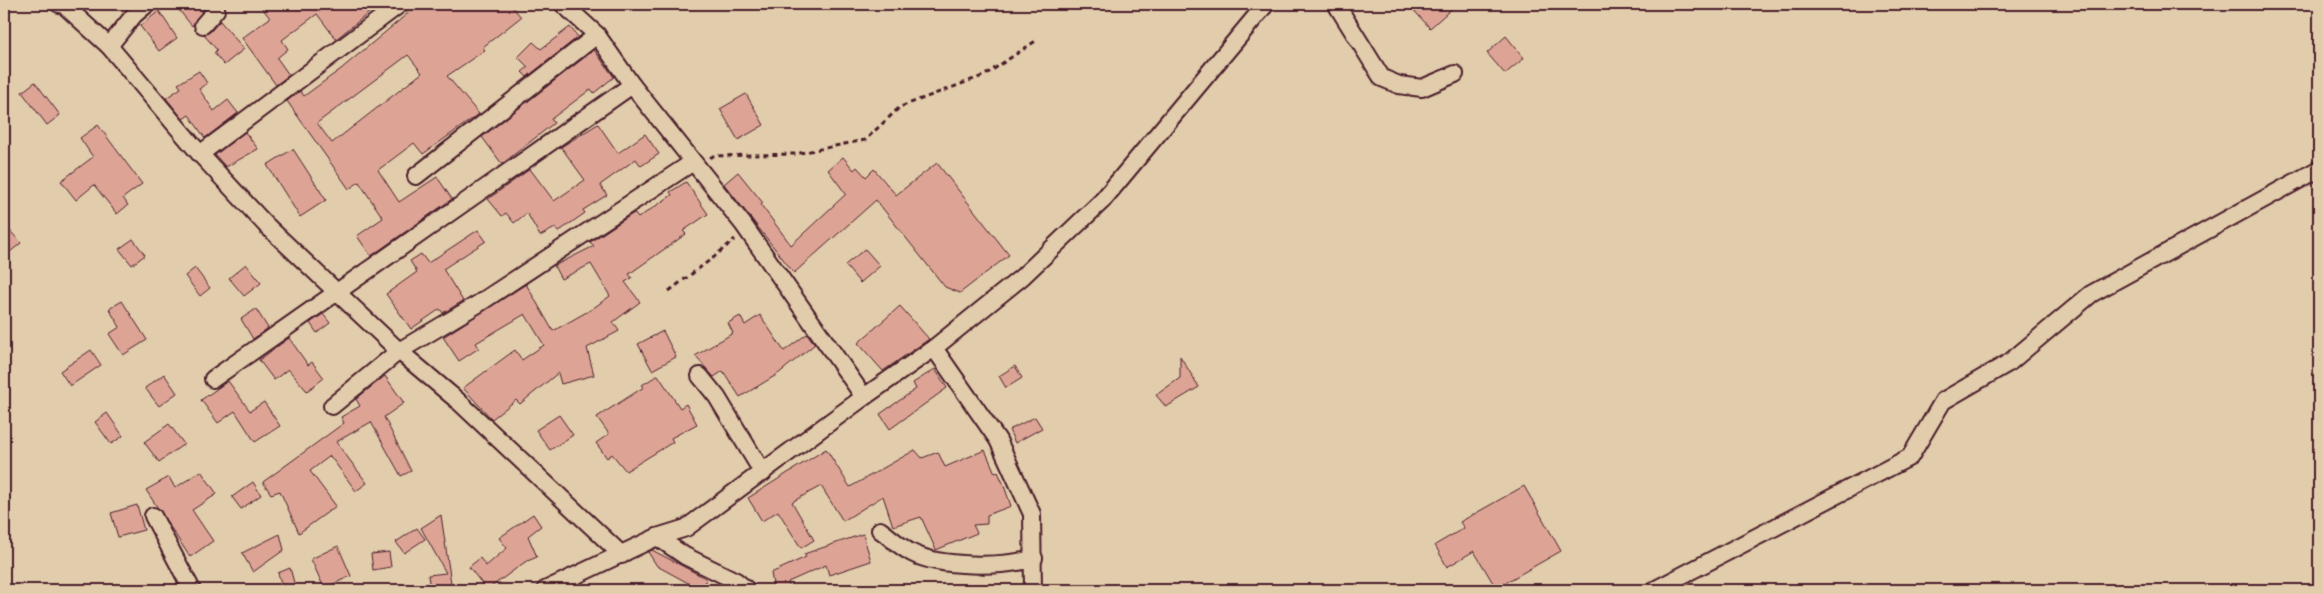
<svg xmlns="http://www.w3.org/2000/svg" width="2323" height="594" font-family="'Patrick Hand',sans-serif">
<rect width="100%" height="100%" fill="#e1ccab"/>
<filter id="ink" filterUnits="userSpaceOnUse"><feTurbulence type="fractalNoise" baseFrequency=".02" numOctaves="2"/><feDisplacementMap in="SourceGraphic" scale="10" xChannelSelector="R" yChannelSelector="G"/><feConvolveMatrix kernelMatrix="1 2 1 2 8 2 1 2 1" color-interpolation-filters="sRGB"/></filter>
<g filter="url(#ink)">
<!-- building -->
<g fill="#dda496" stroke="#4a1f2b" fill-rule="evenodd">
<polygon points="174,4 204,4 206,6 192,26"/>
<polygon points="259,4 380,4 336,39 317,14 282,40 288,49 277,58 289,75 276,85 242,38 270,18"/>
<path d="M419,4H510L521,17L483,47L485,50L447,76L479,114L423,154L414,143L378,170L399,202L437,177L452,199L371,256L357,236L383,218L359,182L349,189L287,101L300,91L304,96L341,69ZM408,55L422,73L332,143L317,123Z"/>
<polygon points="1408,4 1457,4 1430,28"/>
<polygon points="159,11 177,38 159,51 140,26"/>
<polygon points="220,21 244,49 224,65 214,53 217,50 204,35 210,32"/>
<polygon points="570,27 578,37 527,77 522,72 528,67 518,57 533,42 541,49"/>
<polygon points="1506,36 1524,58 1505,74 1487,53"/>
<polygon points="594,50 614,77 594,93 591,89 551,119 554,123 502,164 482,137"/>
<polygon points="199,71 207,83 199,89 214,111 228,100 238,113 205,138 189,115 183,119 166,98 181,88 178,84"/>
<polygon points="35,82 60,115 47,125 22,92"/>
<polygon points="746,94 764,125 738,140 720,109"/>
<polygon points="598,124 618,153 645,134 659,154 641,166 636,159 600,185 607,195 583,210 585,213 558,232 555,228 540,236 527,213 514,223 506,213 502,216 488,199 530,169 554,201 585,180 561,147"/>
<polygon points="98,125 142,184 123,198 128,205 117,214 94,185 76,200 61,181 93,157 80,138"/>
<polygon points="245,132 258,149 226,167 215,155"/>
<polygon points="293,149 326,200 300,217 267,165"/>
<polygon points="843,157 854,170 857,167 866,177 874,169 896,195 937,163 1009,255 960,293 945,287 876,200 794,273 724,184 738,172 763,203 761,205 791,245 846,194 828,170"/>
<polygon points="686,182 708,214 683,231 686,234 629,274 632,278 625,282 640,302 613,322 619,331 587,348 594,375 561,384 558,373 520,404 516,400 492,419 463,388 515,350 522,360 544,345 525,314 476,343 479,348 459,361 443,337 526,284 553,331 592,309 610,296 591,264 561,279 554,266 594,246 590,242 634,213 638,218 672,195 670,192"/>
<polygon points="4,224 21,243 10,252 4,245"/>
<polygon points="478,230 486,241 443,269 463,301 443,313 440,309 411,329 386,294 417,272 410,261 421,254 428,263"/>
<polygon points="133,239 145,255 132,265 119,249"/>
<polygon points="865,249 880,266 860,283 845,265"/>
<polygon points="246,264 261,283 244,296 229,278"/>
<polygon points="195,268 210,288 200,296 185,276"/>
<polygon points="122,301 147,340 123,355 109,334 120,327 109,309"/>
<polygon points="900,306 929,339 883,371 858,343"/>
<polygon points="256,309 268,328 253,339 241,319"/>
<polygon points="323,314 330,323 317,333 310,323"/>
<polygon points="760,315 784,351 807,334 815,344 778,374 740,397 723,371 714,377 695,356 733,333 728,323 740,316 745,325"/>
<polygon points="663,331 676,357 652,370 638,344"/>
<polygon points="289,338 308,365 312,362 324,378 307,391 288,369 274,380 259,360"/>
<polygon points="91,350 101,365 70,386 60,371"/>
<polygon points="1180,356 1199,387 1166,407 1156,395 1180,378"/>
<polygon points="1015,366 1022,378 1006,388 999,376"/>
<polygon points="935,369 947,388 890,429 880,414 916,389 913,383"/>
<polygon points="164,374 177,393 159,406 145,388"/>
<polygon points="658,375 680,408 686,404 697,424 671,438 673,442 626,471 612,454 607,458 596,443 609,434 597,417 644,387 642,385"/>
<polygon points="385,376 404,403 384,417 411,471 401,476 371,422 336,442 367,483 356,491 330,456 310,471 336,506 299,533 280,491 271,494 263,482 344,423 341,417 360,406 356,399"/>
<polygon points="228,381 250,411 264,402 280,426 255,442 235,411 218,423 201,400"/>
<polygon points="107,413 123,436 111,444 95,422"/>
<polygon points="559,415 573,435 550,450 536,430"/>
<polygon points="1035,417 1042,428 1015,443 1009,430"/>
<polygon points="169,424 184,444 159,462 144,442"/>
<polygon points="826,449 850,487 915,450 922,458 938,452 945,467 985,450 995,473 998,472 1003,483 1011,506 987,515 987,524 973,525 977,533 936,550 921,517 893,526 883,496 843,521 821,486 792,502 814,540 801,548 778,511 762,521 748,498"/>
<polygon points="201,471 217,494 192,510 213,541 190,557 146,490 169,477 175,488"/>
<polygon points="253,482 261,495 241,509 232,497"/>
<polygon points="1524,486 1561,551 1496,588 1474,551 1447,567 1435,545 1464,528 1460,522"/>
<polygon points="137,505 144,530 118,537 111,513"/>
<polygon points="533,514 541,526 528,536 537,557 525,562 487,590 469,567 480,558 486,566 507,548 499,538"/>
<polygon points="441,515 452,590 430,590 428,575 446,573 421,528"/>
<polygon points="417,528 425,539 404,553 396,542"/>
<polygon points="280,534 284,550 253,572 242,553"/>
<polygon points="863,534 871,561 829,575 826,565 788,582 790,590 774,590 771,573 806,557 804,554"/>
<polygon points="338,546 351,576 324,588 311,559"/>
<polygon points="652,550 707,579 701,590 657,566 648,552"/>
<polygon points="389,552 391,567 373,570 371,554"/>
<polygon points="290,568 296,590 283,590 278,573"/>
</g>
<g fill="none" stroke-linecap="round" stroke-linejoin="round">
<!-- minor casing -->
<g stroke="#4a1f2b" stroke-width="20">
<g id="minor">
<polyline points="59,4 64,5 109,46 200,154 266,225 399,351 457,400 622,555"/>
<polyline points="563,4 597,35 632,85 743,224 864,397"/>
<polyline points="1336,4 1382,78 1399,85 1422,88 1455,74"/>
<polyline points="203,25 216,10 216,4"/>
<polyline points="109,46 134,15 147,4"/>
<polyline points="200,154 400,4"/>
<polyline points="416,176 597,35"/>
<polyline points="934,348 998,440 1032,514 1033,590"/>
<polyline points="700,376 717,397 763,473"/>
<polyline points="213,379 632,85"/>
<polyline points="332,406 399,351 478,304 693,162"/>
<polyline points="153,516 192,590"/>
<path d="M880,530C890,537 900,547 912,553C939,567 1005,568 1034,558"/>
<polyline points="657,537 685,556 736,581 747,590"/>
<polyline points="545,590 657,537 686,528 864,397 934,348 1022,277 1102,201 1266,4"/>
<polyline points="1654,590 1910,457 1943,401 2010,362 2091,294 2319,169"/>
</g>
</g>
<!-- path -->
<g stroke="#4a1f2b" stroke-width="3" stroke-dasharray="5 4" stroke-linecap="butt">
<polyline points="710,158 713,156 795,154 865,140 900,107 985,75 1037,40"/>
<polyline points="669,291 714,257 735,239"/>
</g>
<!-- minor -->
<use href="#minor" stroke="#e1ccab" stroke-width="16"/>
</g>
</g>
<!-- margin -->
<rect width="2323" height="594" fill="none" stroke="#e1ccab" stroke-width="20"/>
<rect x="10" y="10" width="2303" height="574" fill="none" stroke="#4a1f2b" stroke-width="2" filter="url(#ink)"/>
</svg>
